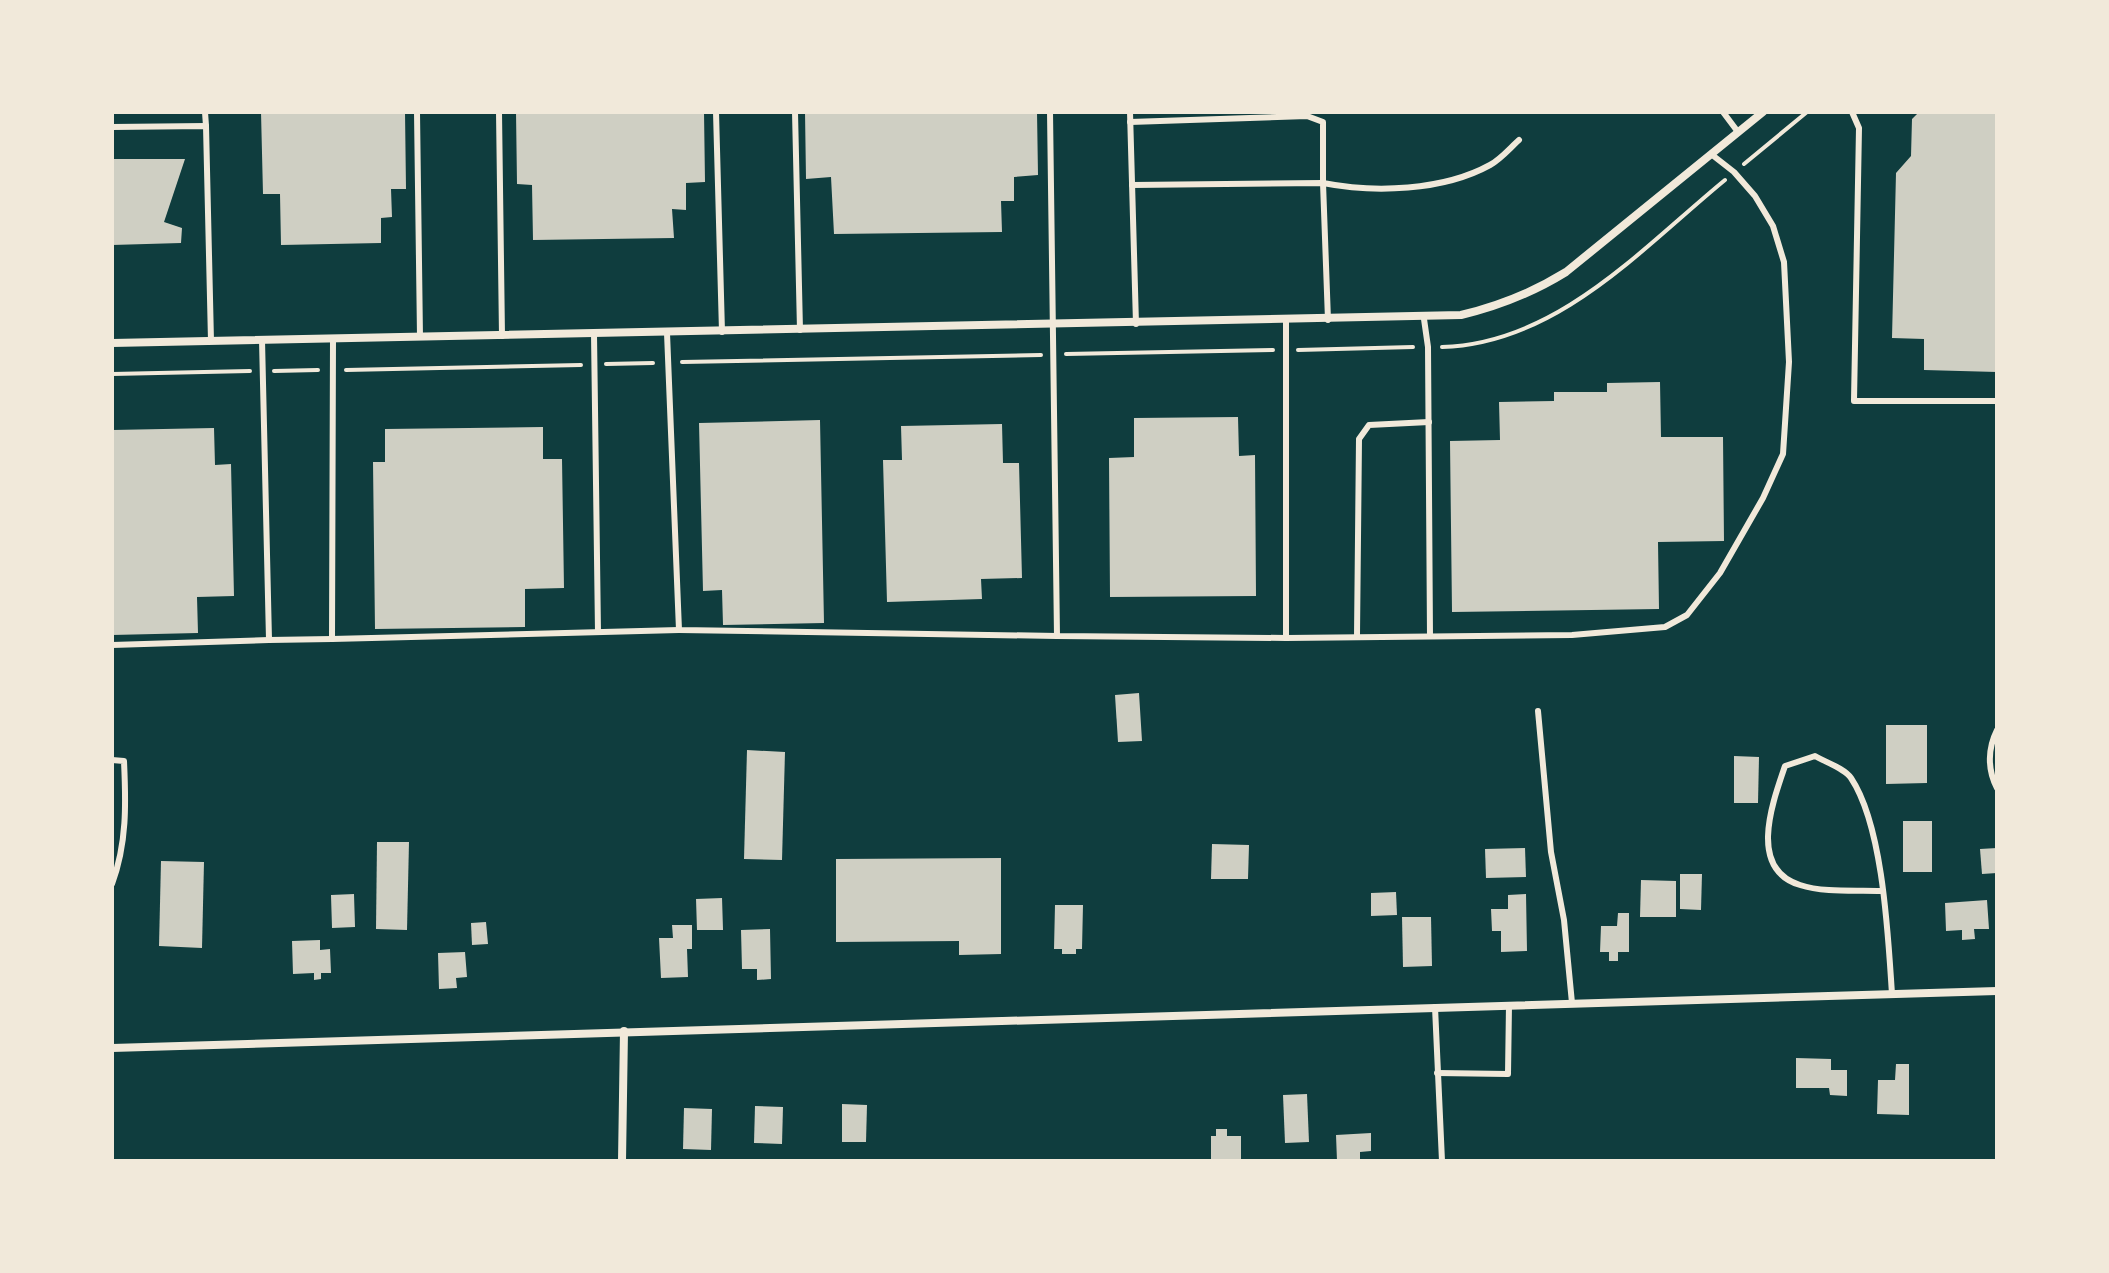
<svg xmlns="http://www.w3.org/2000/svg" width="2109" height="1273" font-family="Poppins,sans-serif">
<rect width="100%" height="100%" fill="#0f3d3e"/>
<!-- building -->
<g fill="#cfcfc3">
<polygon points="261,112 405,112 406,189 391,189 392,217 381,218 381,243 281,245 280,194 263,194"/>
<polygon points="516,112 704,112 705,182 686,183 686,210 672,209 674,238 533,240 532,185 517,184"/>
<polygon points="805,112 1037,112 1038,175 1014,177 1014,201 1001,201 1002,232 834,234 831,177 806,179"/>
<polygon points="1919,112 1997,112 1997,372 1924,370 1924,339 1892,338 1896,173 1911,156 1912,119"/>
<polygon points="112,159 185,159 164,222 182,228 181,243 112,245"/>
<polygon points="1660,382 1661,437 1723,437 1724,541 1658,542 1659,609 1452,612 1450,441 1500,440 1499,402 1554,401 1554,392 1607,392 1607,383"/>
<polygon points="1238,417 1239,456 1255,455 1256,596 1110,597 1109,458 1134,457 1134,418"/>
<polygon points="820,420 824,623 723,625 722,590 703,591 699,423"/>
<polygon points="1002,424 1003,463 1019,463 1022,578 981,579 982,599 887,602 883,460 902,460 901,426"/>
<polygon points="543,427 543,459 562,459 564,588 525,589 525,627 375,629 373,462 385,462 385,429"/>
<polygon points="214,428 215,465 231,464 234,596 197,597 198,633 112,635 112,430"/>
<polygon points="1139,693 1142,741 1118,742 1115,695"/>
<polygon points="1886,725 1927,725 1927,783 1886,784"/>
<polygon points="747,750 785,752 782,860 744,859"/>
<polygon points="1734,756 1759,757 1758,803 1734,803"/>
<rect x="1903" y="821" width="29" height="51"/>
<polygon points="377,842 409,842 407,930 376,929"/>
<polygon points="1212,844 1249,845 1248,879 1211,879"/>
<polygon points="1525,848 1526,877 1486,878 1485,849"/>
<polygon points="1997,848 1997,873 1982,874 1980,849"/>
<polygon points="1001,858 1001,954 959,955 959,941 836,942 836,859"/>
<polygon points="161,861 204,862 202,948 159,946"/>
<polygon points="1680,874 1702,874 1701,910 1680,909"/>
<polygon points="1641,880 1676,881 1676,917 1640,917"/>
<polygon points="1396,892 1397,915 1371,916 1371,893"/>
<polygon points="354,894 355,927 332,928 331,895"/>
<polygon points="1526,894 1527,951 1501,952 1501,931 1492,931 1491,909 1508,909 1508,895"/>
<polygon points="722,898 723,930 697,930 696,899"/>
<polygon points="1987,900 1989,929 1974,929 1975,939 1962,940 1962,930 1946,931 1945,903"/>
<polygon points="1055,905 1083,905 1082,949 1076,949 1076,954 1062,954 1062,949 1054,949"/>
<polygon points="1618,913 1629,913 1629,952 1618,952 1618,961 1609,961 1609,952 1600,952 1601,926 1617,926"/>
<polygon points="1402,917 1431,917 1432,966 1403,967"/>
<polygon points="486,922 488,944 472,945 471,923"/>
<polygon points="672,925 692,925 692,949 687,949 688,977 661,978 659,938 673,938"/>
<polygon points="770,929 771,979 757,980 757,969 742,969 741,930"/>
<polygon points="320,940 320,950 330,949 331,973 321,973 321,979 314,980 314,973 293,974 292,941"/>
<polygon points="465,952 467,977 456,978 457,988 439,989 438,953"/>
<polygon points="1796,1058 1831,1059 1831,1070 1847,1070 1847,1096 1830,1095 1829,1088 1796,1088"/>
<polygon points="1896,1064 1909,1064 1909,1115 1877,1114 1878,1080 1895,1080"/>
<polygon points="1307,1094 1309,1142 1285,1143 1283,1095"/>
<polygon points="842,1104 867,1105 866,1142 842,1142"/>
<polygon points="755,1106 783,1107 782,1144 754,1143"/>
<polygon points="684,1108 712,1109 711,1150 683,1149"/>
<polygon points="1216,1129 1227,1129 1227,1136 1241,1136 1241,1161 1211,1161 1211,1136 1216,1136"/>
<polygon points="1371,1133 1371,1151 1360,1152 1360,1161 1337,1161 1336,1135"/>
</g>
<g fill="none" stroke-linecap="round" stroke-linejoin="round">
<!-- path -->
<g stroke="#f1e9da" stroke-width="4">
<polyline points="1744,164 1807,112"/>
<path d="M1442,347C1557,344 1642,248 1725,180"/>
<polyline points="1298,350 1413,347"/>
<polyline points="1066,354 1273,350"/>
<polyline points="682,362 1041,355"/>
<polyline points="606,364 653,363"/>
<polyline points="346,370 581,365"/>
<polyline points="274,371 318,370"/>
<polyline points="112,374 250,371"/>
</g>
<!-- service -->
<g stroke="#f1e9da" stroke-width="6">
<polyline points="205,112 206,126"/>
<polyline points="417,112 420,337"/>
<polyline points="499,112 502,336"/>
<polyline points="716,112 722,332"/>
<polyline points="795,112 800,330"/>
<polyline points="1050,112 1057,636 1286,638 1286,322"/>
<polyline points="1130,112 1136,324"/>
<polyline points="1723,112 1738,132"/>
<polyline points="1852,112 1859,128 1854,401 1997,401"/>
<path d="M1130,122L1307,116L1323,122V183C1374,193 1443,191 1490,165C1501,159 1510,148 1519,140"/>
<polyline points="112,127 206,126 211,341"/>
<polyline points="1132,185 1323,183 1328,320"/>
<polyline points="1424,319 1428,347 1430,636"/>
<polyline points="667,333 679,630 1057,636"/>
<polyline points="594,334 598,632"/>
<polyline points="333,339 332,639 679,630"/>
<polyline points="262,340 269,640 332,639"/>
<polyline points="1357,636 1359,439 1369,425 1429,422"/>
<polyline points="1286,638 1572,635 1665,627 1687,615 1720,573 1763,498 1783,454 1789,362 1784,262 1773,226 1755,196 1734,172 1711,154"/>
<polyline points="112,645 269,640"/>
<polyline points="1538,711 1551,852 1564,920 1572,1003"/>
<path d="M1997,730C1988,748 1987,769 1997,788"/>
<path d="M112,760L124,761C126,804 127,843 112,884"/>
<path d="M1881,891C1856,890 1824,893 1800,885C1748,869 1772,804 1785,766L1815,756C1825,762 1844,768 1851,778C1883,826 1888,935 1892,994"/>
<polyline points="1435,1007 1442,1161"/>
<polyline points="1437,1073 1508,1074 1509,1005"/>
</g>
<!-- minor -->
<g stroke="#f1e9da" stroke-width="8">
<path d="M112,343L1461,315C1499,306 1532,293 1566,272L1763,112"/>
<polyline points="112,1048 1997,991"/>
<polyline points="622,1161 624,1031"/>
</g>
</g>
<!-- border -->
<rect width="2109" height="1273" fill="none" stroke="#f1e9da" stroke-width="228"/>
</svg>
